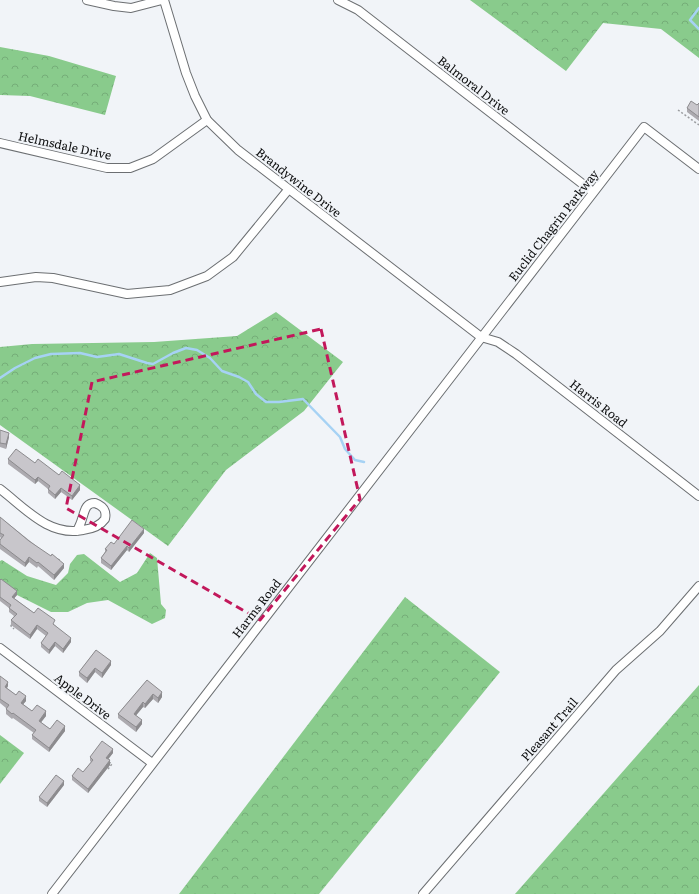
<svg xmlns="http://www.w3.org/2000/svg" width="699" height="894" font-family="Literata,serif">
<defs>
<pattern id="forest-crowns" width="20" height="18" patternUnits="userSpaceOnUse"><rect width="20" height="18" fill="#89cb8c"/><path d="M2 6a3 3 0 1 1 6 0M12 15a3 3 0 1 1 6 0" fill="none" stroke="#75ad78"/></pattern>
</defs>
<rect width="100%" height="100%" fill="#f1f4f8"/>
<!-- forest -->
<g fill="url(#forest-crowns)">
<polygon points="470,0 699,0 699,58 661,29 603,23 566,71"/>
<polygon points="0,47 49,56 116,76 105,115 30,96 0,95"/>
<polygon points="276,312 343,362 304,411 226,470 168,546 0,425 0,347 32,344 154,342 237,336"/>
<polygon points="150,553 157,558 161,604 166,610 165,618 152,624 108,600 87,603 68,612 51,612 17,595 0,582 0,561 2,560 27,576 56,585 68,573 70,564 77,555 84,554 120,582 137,573"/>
<polygon points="405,597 500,672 319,894 179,894"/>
<polygon points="699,685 699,894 515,894"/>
<polygon points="0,735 24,753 0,784"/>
</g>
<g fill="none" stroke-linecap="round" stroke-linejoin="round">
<!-- stream -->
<g stroke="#a6d2f4" stroke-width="2.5">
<polyline points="699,8 690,20 699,29"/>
<polyline points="0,378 15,368 35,358 51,354 80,353 97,357 119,354 147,363 153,364 173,353 186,348 197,350 210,358 222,371 239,377 248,382 256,394 266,402 279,402 303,399 340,437 345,449 355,460 364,462"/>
</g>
<!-- minor casing -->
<g stroke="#6c6f72" stroke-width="10">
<g id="minor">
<polyline points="87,0 114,6 131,8 162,0"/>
<polyline points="164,0 186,73 195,96 207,120 238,150 481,337 498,342 516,354 699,496"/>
<polyline points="338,0 358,10 593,192"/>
<polyline points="0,143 107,168 130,168 153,159 207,120"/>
<polyline points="0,282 36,277 53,278 127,294 170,290 207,276 233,257 288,190"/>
<path d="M0,489C25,508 49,537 83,530C91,529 100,526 105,519C107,510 103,506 95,503C85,503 85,511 82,519C81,523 79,527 77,531"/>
<polyline points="0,648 152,763"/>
<polyline points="52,894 644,127 699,169"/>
<polyline points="423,894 616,670 660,631 699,586"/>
</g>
</g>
<!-- path -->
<g stroke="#9a9c9f" stroke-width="1.5" stroke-dasharray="2 2" stroke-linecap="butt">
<polyline points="678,110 699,125"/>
<polyline points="58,559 61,561"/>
<polyline points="12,621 11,626 14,629"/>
<polyline points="108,769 112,764 109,762"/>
</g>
<!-- minor -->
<use href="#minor" stroke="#fff" stroke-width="8"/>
</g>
<!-- wall -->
<g fill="#acaaaf">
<polygon points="699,103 699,121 687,112 687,108 697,105"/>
<polygon points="0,430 9,437 6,449 0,447"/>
<polygon points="8,459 35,463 59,475 80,490 72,500 61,492 55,499 48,493 48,489 38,481 35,484 8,464"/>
<polygon points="0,517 64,568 54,580 38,566 37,568 29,562 25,567 0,549 0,540 1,538 0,537"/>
<polygon points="144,533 129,552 127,550 111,570 101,563 101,558 105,552 105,549 114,544"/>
<polygon points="0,580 17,595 14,598 34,613 55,625 71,642 63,653 55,646 49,654 41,647 41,643 46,636 37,629 30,639 11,625 11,620 14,616 9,612 9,608 0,601"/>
<polygon points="96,650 111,665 102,678 95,672 87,683 79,676 79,672"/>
<polygon points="0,676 8,686 7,688 16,695 26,701 23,704 32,711 46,716 41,722 50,729 65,731 49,752 32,739 32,735 34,733 13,718 12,719 6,714 6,708 0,703"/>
<polygon points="147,680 162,697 158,703 153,699 145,708 143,707 136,715 142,724 136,732 118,718 118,714"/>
<polygon points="113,753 108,759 110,765 88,793 72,780 72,776 83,772 91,762 90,761 90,757"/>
<polygon points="64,785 47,807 39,801 39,797"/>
</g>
<!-- shaded-wall -->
<g fill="#8c8b8e">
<polygon points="9,433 9,437 6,449 6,444"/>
<polygon points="38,477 38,481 35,484 35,480"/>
<polygon points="80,485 80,490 72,500 72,496"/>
<polygon points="61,488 61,492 55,499 55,495"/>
<polygon points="144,529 144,533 129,552 129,548"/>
<polygon points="127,546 127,550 111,570 111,566"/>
<polygon points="29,557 29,562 25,567 25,563"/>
<polygon points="64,564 64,568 54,580 54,575"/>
<polygon points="17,591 17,595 12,601 12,597"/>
<polygon points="37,625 37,629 30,639 30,635"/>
<polygon points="71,638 71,642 63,653 63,649"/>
<polygon points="55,642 55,646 49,654 49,650"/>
<polygon points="111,661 111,665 102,678 102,673"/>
<polygon points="95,668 95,672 87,683 87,678"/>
<polygon points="8,682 8,686 5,691 5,687"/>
<polygon points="162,692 162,697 158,703 158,698"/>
<polygon points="153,694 153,699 145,708 145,704"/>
<polygon points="26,696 26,701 21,707 21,703"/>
<polygon points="143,702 143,707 134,718 134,714"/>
<polygon points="46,711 46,716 39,725 39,721"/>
<polygon points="142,720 142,724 136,732 136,727"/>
<polygon points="65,726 65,731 49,752 49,748"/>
<polygon points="113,749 113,753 106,762 106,758"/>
<polygon points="110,760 110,765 88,793 88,789"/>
<polygon points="64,781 64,785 47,807 47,803"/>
</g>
<!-- building -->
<g fill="#c8c6cb" stroke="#8c8b8e">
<polygon points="691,101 697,105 699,103 699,117 687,108"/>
<polygon points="0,430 9,433 6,444 0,443"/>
<polygon points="16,449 35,463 38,459 59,475 62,471 80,485 72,496 61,488 55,495 48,489 50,486 38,477 35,480 8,459"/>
<polygon points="0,517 29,541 51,556 52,554 64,564 54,575 38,562 37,563 29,557 25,563 0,544 0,540 4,535 0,533"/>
<polygon points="132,520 144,529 129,548 127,546 111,566 101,558 107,550 105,549 111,542 114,544"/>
<polygon points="1,579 17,591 12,597 34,613 38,608 55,620 53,624 71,638 63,649 55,642 49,650 41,643 48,633 37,625 30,635 11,620 17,614 9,608 11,605 0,597 0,580"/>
<polygon points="96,650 111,661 102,673 95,668 87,678 79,672"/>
<polygon points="0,676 8,682 5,687 16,695 19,691 26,696 21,703 32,711 37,705 46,711 39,721 50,729 57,720 65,726 49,748 32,735 36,730 13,713 12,714 6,709 9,705 0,699"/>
<polygon points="147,680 162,692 158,698 153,694 145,704 143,702 134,714 142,720 136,727 118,714"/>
<polygon points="102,741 113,749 106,758 110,760 88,789 72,776 78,768 83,772 93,760 90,757"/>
<polygon points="56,775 64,781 47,803 39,797"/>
</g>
<!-- marked area -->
<path fill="none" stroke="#c2185b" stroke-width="3" stroke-dasharray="8 5" stroke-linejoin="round" d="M321,329L360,499L260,620L66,508L92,382Z"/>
<g text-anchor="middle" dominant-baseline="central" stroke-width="4" stroke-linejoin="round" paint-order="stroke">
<!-- street labels -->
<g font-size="12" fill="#0d0e0f" stroke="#f1f4f8">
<text transform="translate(474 85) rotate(38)">Balmoral Drive</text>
<text transform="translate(65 145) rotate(12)">Helmsdale Drive</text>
<text transform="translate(299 182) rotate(38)">Brandywine Drive</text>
<text transform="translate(553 225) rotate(-52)">Euclid Chagrin Parkway</text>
<text transform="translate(599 403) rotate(38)">Harris Road</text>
<text transform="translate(256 608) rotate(-52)">Harms Road</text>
<text transform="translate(83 696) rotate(37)">Apple Drive</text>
<text transform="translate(549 729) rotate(-49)">Pleasant Trail</text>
</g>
</g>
</svg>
